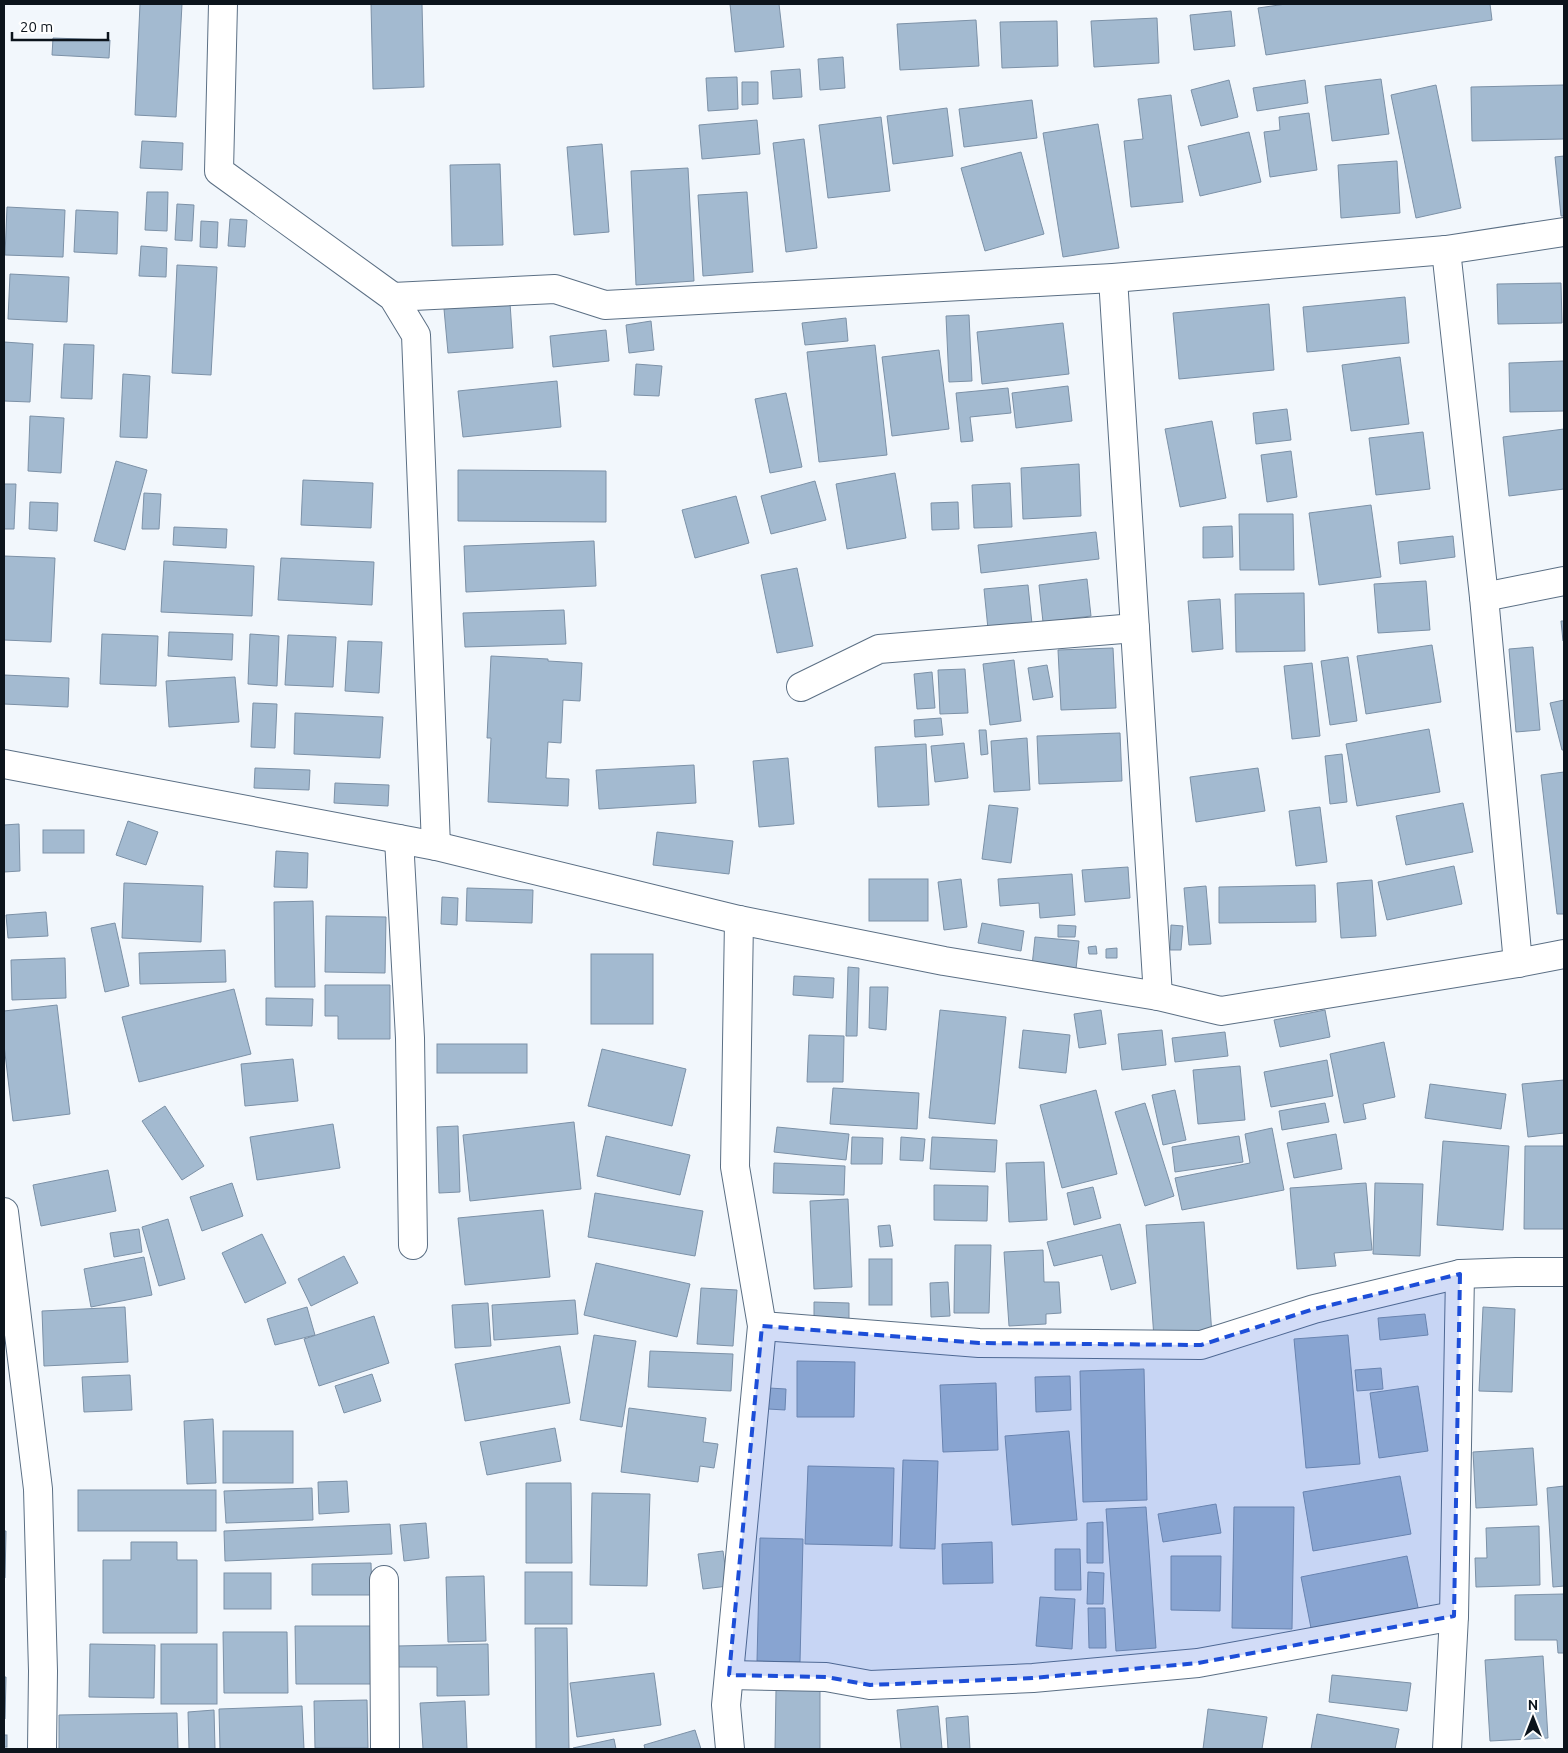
<svg xmlns="http://www.w3.org/2000/svg" width="1568" height="1753" font-family="Ubuntu,sans-serif">
<rect width="100%" height="100%" fill="#f2f7fc"/>
<!-- building -->
<g fill="#a3bad0" stroke="#7c91a7">
<polygon points="140,4 182,4 176,117 135,115"/>
<polygon points="371,4 422,4 424,87 373,89"/>
<polygon points="730,4 779,4 784,47 735,52"/>
<polygon points="1286,4 1490,4 1492,20 1266,55 1258,8"/>
<polygon points="1231,11 1235,46 1194,50 1190,15"/>
<polygon points="1157,18 1159,63 1094,67 1091,21"/>
<polygon points="976,20 979,66 900,70 897,24"/>
<polygon points="1057,21 1058,66 1002,68 1000,22"/>
<polygon points="53,38 110,40 109,58 52,55"/>
<polygon points="843,57 845,88 820,90 818,59"/>
<polygon points="800,69 802,97 773,99 771,71"/>
<polygon points="737,77 738,109 708,111 706,78"/>
<polygon points="1381,79 1389,134 1332,141 1325,86"/>
<polygon points="1229,80 1238,117 1201,126 1191,90"/>
<polygon points="1305,80 1308,103 1257,111 1253,88"/>
<polygon points="742,82 758,82 758,104 742,105"/>
<polygon points="1436,85 1461,208 1416,218 1391,95"/>
<polygon points="1564,85 1564,139 1472,141 1471,87"/>
<polygon points="1171,95 1183,202 1131,207 1124,141 1143,139 1138,99"/>
<polygon points="1032,100 1037,138 964,147 959,109"/>
<polygon points="947,108 953,156 893,164 887,116"/>
<polygon points="1309,113 1317,170 1270,177 1264,132 1280,130 1279,117"/>
<polygon points="881,117 890,191 828,198 819,125"/>
<polygon points="757,120 760,154 702,159 699,125"/>
<polygon points="1098,124 1119,248 1063,257 1043,133"/>
<polygon points="1249,132 1261,182 1200,196 1188,146"/>
<polygon points="804,139 817,248 786,252 773,143"/>
<polygon points="142,141 183,143 182,170 140,168"/>
<polygon points="602,144 609,232 574,235 567,147"/>
<polygon points="1021,152 1044,234 985,251 961,168"/>
<polygon points="1564,156 1564,216 1561,216 1555,157"/>
<polygon points="1397,161 1400,213 1341,218 1338,165"/>
<polygon points="500,164 503,245 452,246 450,165"/>
<polygon points="688,168 694,281 636,285 631,171"/>
<polygon points="147,192 168,192 167,231 145,230"/>
<polygon points="747,192 753,272 703,276 698,195"/>
<polygon points="177,204 194,205 192,241 175,240"/>
<polygon points="7,207 65,210 63,257 5,255"/>
<polygon points="76,210 118,212 117,254 74,252"/>
<polygon points="230,219 247,220 245,247 228,246"/>
<polygon points="201,221 218,222 217,248 200,247"/>
<polygon points="141,246 167,248 166,277 139,276"/>
<polygon points="177,265 217,267 211,375 172,373"/>
<polygon points="10,274 69,277 67,322 8,319"/>
<polygon points="1561,283 1562,323 1498,324 1497,284"/>
<polygon points="1405,297 1409,343 1307,352 1303,307"/>
<polygon points="510,303 513,348 448,353 444,309"/>
<polygon points="1269,304 1274,370 1179,379 1173,313"/>
<polygon points="969,315 972,381 949,382 946,316"/>
<polygon points="846,318 848,341 805,345 802,323"/>
<polygon points="651,321 654,350 629,353 626,325"/>
<polygon points="1063,323 1069,374 982,384 977,332"/>
<polygon points="606,330 609,361 553,367 550,336"/>
<polygon points="4,342 33,344 30,402 4,401"/>
<polygon points="64,344 94,345 92,399 61,398"/>
<polygon points="875,345 887,455 819,462 807,352"/>
<polygon points="939,350 949,429 892,436 882,357"/>
<polygon points="1400,357 1409,424 1351,431 1342,365"/>
<polygon points="1564,361 1564,411 1510,412 1509,363"/>
<polygon points="636,364 662,366 659,396 634,395"/>
<polygon points="123,374 150,376 147,438 120,437"/>
<polygon points="557,381 561,427 463,437 458,391"/>
<polygon points="1068,386 1072,421 1016,428 1012,393"/>
<polygon points="1008,388 1011,413 970,417 973,441 961,442 956,393"/>
<polygon points="786,393 802,467 770,473 755,399"/>
<polygon points="1287,409 1291,440 1256,444 1253,413"/>
<polygon points="30,416 64,418 61,473 28,471"/>
<polygon points="1212,421 1226,498 1180,507 1165,429"/>
<polygon points="1564,429 1564,489 1509,496 1503,437"/>
<polygon points="1423,432 1430,489 1376,495 1369,438"/>
<polygon points="1291,451 1297,497 1267,502 1261,455"/>
<polygon points="116,461 147,470 125,550 94,541"/>
<polygon points="1079,464 1081,516 1023,519 1021,468"/>
<polygon points="458,470 606,471 606,522 458,521"/>
<polygon points="895,473 906,538 847,549 836,484"/>
<polygon points="303,480 373,483 371,528 301,525"/>
<polygon points="815,481 826,520 771,534 761,496"/>
<polygon points="1010,483 1012,527 974,528 972,485"/>
<polygon points="4,484 16,484 14,529 4,529"/>
<polygon points="144,493 161,494 159,529 142,529"/>
<polygon points="736,496 749,543 695,558 682,510"/>
<polygon points="30,502 58,503 57,531 29,529"/>
<polygon points="958,502 959,529 932,530 931,503"/>
<polygon points="1371,505 1381,577 1319,585 1309,513"/>
<polygon points="1239,514 1293,514 1294,570 1240,570"/>
<polygon points="1232,526 1233,557 1203,558 1203,527"/>
<polygon points="174,527 227,529 226,548 173,545"/>
<polygon points="1096,532 1099,559 981,573 978,545"/>
<polygon points="1453,536 1455,557 1400,564 1398,542"/>
<polygon points="594,541 596,586 466,592 464,546"/>
<polygon points="4,556 55,558 51,642 4,640"/>
<polygon points="281,558 374,562 372,605 278,600"/>
<polygon points="164,561 254,566 252,616 161,612"/>
<polygon points="797,568 813,646 777,653 761,575"/>
<polygon points="1087,579 1091,616 1043,622 1039,585"/>
<polygon points="1426,581 1430,630 1378,633 1374,584"/>
<polygon points="1028,585 1032,624 988,629 984,589"/>
<polygon points="1304,593 1305,651 1236,652 1235,594"/>
<polygon points="1220,599 1223,649 1192,652 1188,601"/>
<polygon points="564,610 566,644 465,647 463,613"/>
<polygon points="1561,621 1564,621 1564,641 1563,641"/>
<polygon points="169,632 233,634 232,660 168,656"/>
<polygon points="102,634 158,636 156,686 100,684"/>
<polygon points="250,634 279,636 277,686 248,684"/>
<polygon points="288,635 336,637 333,687 285,685"/>
<polygon points="348,641 382,642 379,693 345,691"/>
<polygon points="1432,645 1441,702 1366,714 1357,656"/>
<polygon points="1533,647 1540,730 1516,732 1509,649"/>
<polygon points="1113,648 1116,708 1061,710 1058,650"/>
<polygon points="491,656 548,659 548,661 582,663 580,701 563,700 561,743 548,742 546,778 569,779 568,806 488,802 491,738 487,738"/>
<polygon points="1348,657 1357,721 1330,725 1321,661"/>
<polygon points="1014,660 1021,721 990,725 983,664"/>
<polygon points="1312,663 1320,736 1292,739 1284,666"/>
<polygon points="1047,665 1053,697 1033,700 1028,668"/>
<polygon points="965,669 968,713 940,714 938,670"/>
<polygon points="932,672 935,708 917,709 914,674"/>
<polygon points="4,675 69,678 68,707 4,704"/>
<polygon points="235,677 239,722 169,727 166,681"/>
<polygon points="1564,700 1564,750 1562,750 1550,703"/>
<polygon points="253,703 277,704 275,748 251,747"/>
<polygon points="295,713 383,717 380,758 294,754"/>
<polygon points="941,718 943,735 915,737 914,720"/>
<polygon points="1429,729 1440,792 1357,806 1346,744"/>
<polygon points="979,730 986,730 988,754 981,755"/>
<polygon points="1120,733 1122,781 1039,784 1037,736"/>
<polygon points="1027,738 1030,790 994,792 991,741"/>
<polygon points="964,743 968,778 935,782 931,746"/>
<polygon points="926,744 929,805 878,807 875,747"/>
<polygon points="1342,754 1347,802 1330,804 1325,756"/>
<polygon points="788,758 794,824 759,827 753,761"/>
<polygon points="694,765 696,803 599,809 596,770"/>
<polygon points="255,768 310,770 309,790 254,788"/>
<polygon points="1258,768 1265,811 1196,822 1190,777"/>
<polygon points="1564,772 1564,914 1557,914 1541,775"/>
<polygon points="335,783 389,785 388,806 334,803"/>
<polygon points="1463,803 1473,852 1406,865 1396,816"/>
<polygon points="989,805 1018,808 1011,863 982,859"/>
<polygon points="1320,807 1327,862 1296,866 1289,811"/>
<polygon points="128,821 158,832 146,865 116,855"/>
<polygon points="19,824 20,871 4,872 4,825"/>
<rect x="43" y="830" width="41" height="23"/>
<polygon points="657,832 733,841 729,874 653,865"/>
<polygon points="276,851 308,853 307,888 274,887"/>
<polygon points="1454,866 1462,904 1387,920 1378,882"/>
<polygon points="1128,867 1130,898 1085,902 1082,870"/>
<polygon points="1072,874 1075,915 1040,918 1039,903 1000,906 998,879"/>
<rect x="869" y="879" width="59" height="42"/>
<polygon points="961,879 967,927 944,930 938,882"/>
<polygon points="1372,880 1376,936 1341,938 1337,883"/>
<polygon points="124,883 203,886 201,942 122,938"/>
<polygon points="1315,885 1316,922 1219,923 1219,887"/>
<polygon points="1206,886 1211,944 1189,945 1184,888"/>
<polygon points="467,888 533,890 532,923 466,921"/>
<polygon points="442,897 458,898 457,925 441,924"/>
<polygon points="313,901 315,987 275,987 274,902"/>
<polygon points="46,912 48,936 8,938 6,915"/>
<polygon points="326,916 386,917 385,973 325,972"/>
<polygon points="115,923 129,986 105,992 91,928"/>
<polygon points="982,923 1024,931 1021,951 978,943"/>
<polygon points="1058,925 1076,926 1075,937 1058,937"/>
<polygon points="1171,925 1183,926 1181,950 1170,950"/>
<polygon points="1035,937 1079,941 1076,969 1032,966"/>
<polygon points="1096,946 1097,954 1089,954 1088,947"/>
<polygon points="1117,948 1117,958 1106,958 1106,949"/>
<polygon points="225,950 226,982 140,984 139,953"/>
<rect x="591" y="954" width="62" height="70"/>
<polygon points="65,958 66,998 12,1000 11,960"/>
<polygon points="848,967 859,968 857,1036 846,1036"/>
<polygon points="794,976 834,978 833,998 793,995"/>
<polygon points="325,985 390,985 390,1039 338,1039 338,1016 325,1016"/>
<polygon points="870,987 888,987 886,1030 869,1028"/>
<polygon points="234,989 251,1054 139,1082 122,1017"/>
<polygon points="266,998 313,999 312,1026 266,1025"/>
<polygon points="57,1005 70,1114 13,1121 4,1045 4,1011"/>
<polygon points="940,1010 1006,1017 995,1124 929,1118"/>
<polygon points="1101,1010 1106,1044 1079,1048 1074,1014"/>
<polygon points="1325,1010 1330,1037 1280,1047 1274,1020"/>
<polygon points="1023,1030 1070,1035 1066,1073 1019,1068"/>
<polygon points="1162,1030 1166,1065 1122,1070 1118,1034"/>
<polygon points="1225,1032 1228,1056 1175,1062 1172,1038"/>
<polygon points="809,1035 844,1036 843,1082 807,1082"/>
<polygon points="1384,1042 1395,1097 1363,1104 1366,1119 1344,1123 1330,1054"/>
<rect x="437" y="1044" width="90" height="29"/>
<polygon points="602,1049 686,1069 672,1126 588,1106"/>
<polygon points="293,1059 298,1101 245,1106 241,1064"/>
<polygon points="1327,1060 1333,1096 1271,1107 1264,1072"/>
<polygon points="1240,1066 1245,1120 1198,1124 1193,1070"/>
<polygon points="1564,1080 1564,1133 1528,1137 1522,1084"/>
<polygon points="1430,1084 1506,1094 1501,1129 1425,1118"/>
<polygon points="833,1088 919,1093 917,1129 830,1124"/>
<polygon points="1096,1090 1117,1174 1062,1188 1040,1105"/>
<polygon points="1175,1090 1186,1140 1163,1145 1152,1095"/>
<polygon points="1145,1103 1174,1196 1145,1206 1115,1112"/>
<polygon points="1325,1103 1329,1122 1282,1130 1279,1111"/>
<polygon points="165,1106 204,1166 182,1180 142,1121"/>
<polygon points="574,1122 581,1189 470,1201 463,1135"/>
<polygon points="333,1124 340,1168 257,1180 250,1137"/>
<polygon points="458,1126 460,1192 439,1193 437,1127"/>
<polygon points="777,1127 849,1134 846,1160 774,1152"/>
<polygon points="1272,1128 1284,1190 1182,1210 1175,1178 1250,1163 1245,1134"/>
<polygon points="1336,1134 1342,1169 1294,1178 1287,1143"/>
<polygon points="606,1136 690,1155 680,1195 597,1176"/>
<polygon points="1239,1136 1243,1162 1175,1172 1172,1147"/>
<polygon points="852,1137 883,1138 882,1164 851,1164"/>
<polygon points="901,1137 925,1139 923,1161 900,1160"/>
<polygon points="932,1137 997,1140 995,1172 930,1169"/>
<polygon points="1443,1141 1509,1146 1503,1230 1437,1225"/>
<polygon points="1525,1146 1564,1146 1564,1229 1524,1229"/>
<polygon points="1044,1162 1047,1220 1009,1222 1006,1163"/>
<polygon points="774,1163 845,1166 844,1195 773,1193"/>
<polygon points="108,1170 116,1211 41,1226 33,1185"/>
<polygon points="232,1183 243,1216 202,1231 190,1197"/>
<polygon points="1366,1183 1372,1250 1334,1253 1336,1266 1297,1269 1290,1188"/>
<polygon points="1375,1183 1423,1184 1420,1256 1373,1254"/>
<polygon points="934,1185 988,1186 987,1221 934,1220"/>
<polygon points="1093,1187 1101,1218 1074,1225 1067,1193"/>
<polygon points="595,1193 703,1211 695,1256 588,1237"/>
<polygon points="848,1199 852,1287 814,1289 810,1201"/>
<polygon points="543,1210 550,1277 465,1285 458,1218"/>
<polygon points="168,1219 185,1279 159,1286 142,1227"/>
<polygon points="1204,1222 1212,1335 1154,1338 1146,1225"/>
<polygon points="1120,1224 1136,1283 1111,1290 1102,1255 1054,1266 1047,1242"/>
<polygon points="890,1225 893,1246 880,1247 878,1226"/>
<polygon points="139,1229 142,1252 114,1257 110,1233"/>
<polygon points="262,1234 286,1283 245,1303 222,1253"/>
<polygon points="955,1245 991,1245 989,1313 954,1313"/>
<polygon points="1043,1250 1044,1282 1059,1282 1061,1313 1046,1314 1046,1324 1009,1326 1004,1252"/>
<polygon points="344,1256 358,1283 311,1306 298,1279"/>
<polygon points="144,1257 152,1295 91,1307 84,1269"/>
<rect x="869" y="1259" width="23" height="46"/>
<polygon points="596,1263 690,1284 677,1337 584,1315"/>
<polygon points="948,1282 950,1316 931,1317 930,1283"/>
<polygon points="701,1288 737,1290 733,1346 697,1344"/>
<polygon points="575,1300 578,1334 494,1340 492,1305"/>
<polygon points="814,1302 849,1303 849,1320 814,1320"/>
<polygon points="488,1303 491,1346 455,1348 452,1305"/>
<polygon points="125,1307 128,1362 44,1366 42,1311"/>
<polygon points="307,1307 315,1335 275,1345 267,1319"/>
<polygon points="1483,1307 1515,1309 1512,1392 1479,1391"/>
<polygon points="1425,1314 1428,1335 1380,1340 1378,1318"/>
<polygon points="374,1316 389,1363 319,1386 304,1339"/>
<polygon points="594,1335 636,1341 622,1427 580,1420"/>
<polygon points="1348,1335 1360,1464 1306,1468 1294,1339"/>
<polygon points="560,1346 570,1403 465,1421 455,1364"/>
<polygon points="650,1351 733,1354 731,1391 648,1387"/>
<polygon points="797,1361 855,1362 854,1417 797,1417"/>
<polygon points="1381,1368 1383,1389 1357,1391 1355,1370"/>
<polygon points="1144,1369 1147,1500 1083,1502 1080,1371"/>
<polygon points="372,1374 381,1401 344,1413 335,1386"/>
<polygon points="130,1375 132,1410 84,1412 82,1377"/>
<polygon points="1070,1376 1071,1410 1036,1412 1035,1377"/>
<polygon points="996,1383 998,1450 943,1452 940,1385"/>
<polygon points="1418,1386 1428,1451 1379,1458 1370,1393"/>
<polygon points="769,1388 786,1389 785,1410 768,1409"/>
<polygon points="629,1408 706,1418 703,1442 718,1444 714,1468 700,1466 698,1482 621,1472"/>
<polygon points="213,1419 216,1483 187,1484 184,1421"/>
<polygon points="555,1428 561,1461 487,1475 480,1442"/>
<rect x="223" y="1431" width="70" height="52"/>
<polygon points="1069,1431 1077,1520 1012,1525 1005,1436"/>
<polygon points="1533,1448 1537,1505 1476,1508 1473,1452"/>
<polygon points="903,1460 938,1461 935,1549 900,1548"/>
<polygon points="808,1466 894,1468 892,1546 805,1544"/>
<polygon points="1400,1476 1411,1534 1313,1551 1303,1492"/>
<polygon points="347,1481 349,1512 319,1514 318,1482"/>
<polygon points="526,1483 571,1483 572,1563 526,1563"/>
<polygon points="1564,1486 1564,1586 1553,1587 1547,1488"/>
<polygon points="312,1488 313,1520 226,1523 224,1491"/>
<rect x="78" y="1490" width="138" height="41"/>
<polygon points="592,1493 650,1494 647,1586 590,1585"/>
<polygon points="1216,1504 1221,1533 1163,1542 1158,1514"/>
<polygon points="1146,1507 1156,1648 1116,1651 1106,1509"/>
<polygon points="1234,1507 1294,1507 1292,1629 1232,1628"/>
<polygon points="1103,1522 1103,1563 1087,1563 1087,1523"/>
<polygon points="426,1523 429,1558 404,1561 400,1525"/>
<polygon points="390,1524 392,1554 225,1561 224,1531"/>
<polygon points="1539,1526 1540,1585 1476,1587 1475,1558 1487,1558 1486,1528"/>
<polygon points="4,1531 6,1531 5,1578 4,1578"/>
<polygon points="760,1538 803,1539 800,1662 757,1661"/>
<polygon points="131,1542 177,1542 177,1560 197,1560 197,1633 103,1633 103,1560 131,1560"/>
<polygon points="992,1542 993,1583 943,1584 942,1544"/>
<polygon points="1055,1549 1080,1549 1081,1590 1055,1590"/>
<polygon points="723,1551 728,1586 703,1589 698,1554"/>
<polygon points="1171,1556 1221,1556 1220,1611 1171,1610"/>
<polygon points="1407,1556 1419,1612 1312,1633 1301,1577"/>
<polygon points="371,1563 372,1595 312,1595 312,1564"/>
<rect x="525" y="1572" width="47" height="52"/>
<polygon points="1088,1572 1104,1573 1103,1604 1087,1604"/>
<rect x="224" y="1573" width="47" height="36"/>
<polygon points="484,1576 486,1641 448,1642 446,1577"/>
<polygon points="1564,1594 1564,1653 1558,1653 1557,1640 1515,1640 1515,1595"/>
<polygon points="1040,1597 1075,1599 1072,1649 1036,1646"/>
<polygon points="1088,1608 1105,1608 1106,1648 1089,1648"/>
<polygon points="295,1626 373,1626 373,1684 296,1684"/>
<polygon points="535,1628 567,1628 569,1749 536,1749"/>
<polygon points="223,1632 287,1632 288,1693 224,1693"/>
<polygon points="90,1644 155,1645 154,1698 89,1697"/>
<rect x="161" y="1644" width="56" height="60"/>
<polygon points="488,1644 489,1695 437,1696 437,1667 397,1667 397,1646"/>
<polygon points="1543,1656 1548,1738 1490,1741 1485,1660"/>
<polygon points="654,1673 661,1725 577,1737 570,1683"/>
<polygon points="1332,1675 1411,1683 1407,1711 1329,1702"/>
<polygon points="4,1677 6,1677 5,1719 4,1719"/>
<polygon points="776,1690 820,1690 820,1749 775,1749"/>
<polygon points="367,1700 368,1748 315,1748 314,1701"/>
<polygon points="465,1701 467,1749 423,1749 420,1703"/>
<polygon points="302,1706 304,1749 220,1749 219,1709"/>
<polygon points="938,1706 942,1749 901,1749 897,1710"/>
<polygon points="1208,1709 1267,1717 1262,1749 1203,1749"/>
<polygon points="214,1710 215,1749 189,1749 188,1712"/>
<polygon points="177,1713 178,1749 59,1749 59,1715"/>
<polygon points="1317,1714 1399,1729 1395,1749 1311,1749"/>
<polygon points="968,1716 970,1749 948,1749 946,1718"/>
<polygon points="695,1730 701,1749 645,1749 644,1745"/>
<rect x="4" y="1735" width="3" height="12"/>
<polygon points="614,1739 616,1749 573,1749 573,1748"/>
</g>
<g fill="none" stroke-linecap="round" stroke-linejoin="round">
<!-- minor casing -->
<g stroke="#5b6f84" stroke-width="30">
<g id="minor">
<polyline points="223,4 219,171 393,297 416,335 436,846"/>
<polyline points="1446,250 1484,597 1518,963"/>
<polyline points="1113,278 1158,996"/>
<polyline points="393,297 555,289 605,305 1113,278 1446,250 1564,232"/>
<polyline points="1484,597 1564,581"/>
<polyline points="801,687 879,649 1135,628"/>
<polyline points="4,764 436,846 739,920 944,961 1158,996 1221,1011 1518,963 1564,954"/>
<polyline points="399,839 410,1038 413,1245"/>
<polyline points="4,1212 38,1489 43,1671 42,1749"/>
<polyline points="762,1326 979,1343 1201,1345 1314,1309 1460,1274 1516,1272 1564,1272"/>
<polyline points="384,1580 385,1749"/>
<polyline points="729,1675 826,1677 870,1685 1033,1678 1198,1663 1454,1616"/>
<polyline points="730,1749 726,1705 762,1326 735,1167 739,920"/>
<polyline points="1447,1749 1454,1616 1460,1274"/>
</g>
</g>
<!-- minor -->
<use href="#minor" stroke="#fff" stroke-width="28"/>
</g>
<!-- marked area -->
<path fill="#1d4ed8" fill-opacity="0.2" stroke="#1d4ed8" stroke-width="4" stroke-dasharray="10 6" stroke-linejoin="round" d="M1460,1274L1454,1616L1198,1663L1033,1678L870,1685L826,1677L729,1675L762,1326L979,1343L1201,1345L1314,1309Z"/>
<!-- border -->
<rect width="1568" height="1753" fill="none" stroke="#0c141c" stroke-width="10"/>
<!-- north arrow -->
<g transform="translate(1533 1718)" stroke="#ffffff" stroke-width="4" paint-order="stroke">
<path d="M0-4L9 19L0 12L-9 19Z" fill="#0c141c"/>
<text y="-8" font-size="14" font-weight="bold" text-anchor="middle" fill="#0c141c">N</text>
</g>
<!-- scale -->
<path d="M12 32v8h96v-8" fill="none" stroke="#0c141c" stroke-width="2.5"/>
<text x="20" y="32" font-size="15" fill="#0c141c" stroke="#ffffff" stroke-width="4" paint-order="stroke">20 m</text>
</svg>
